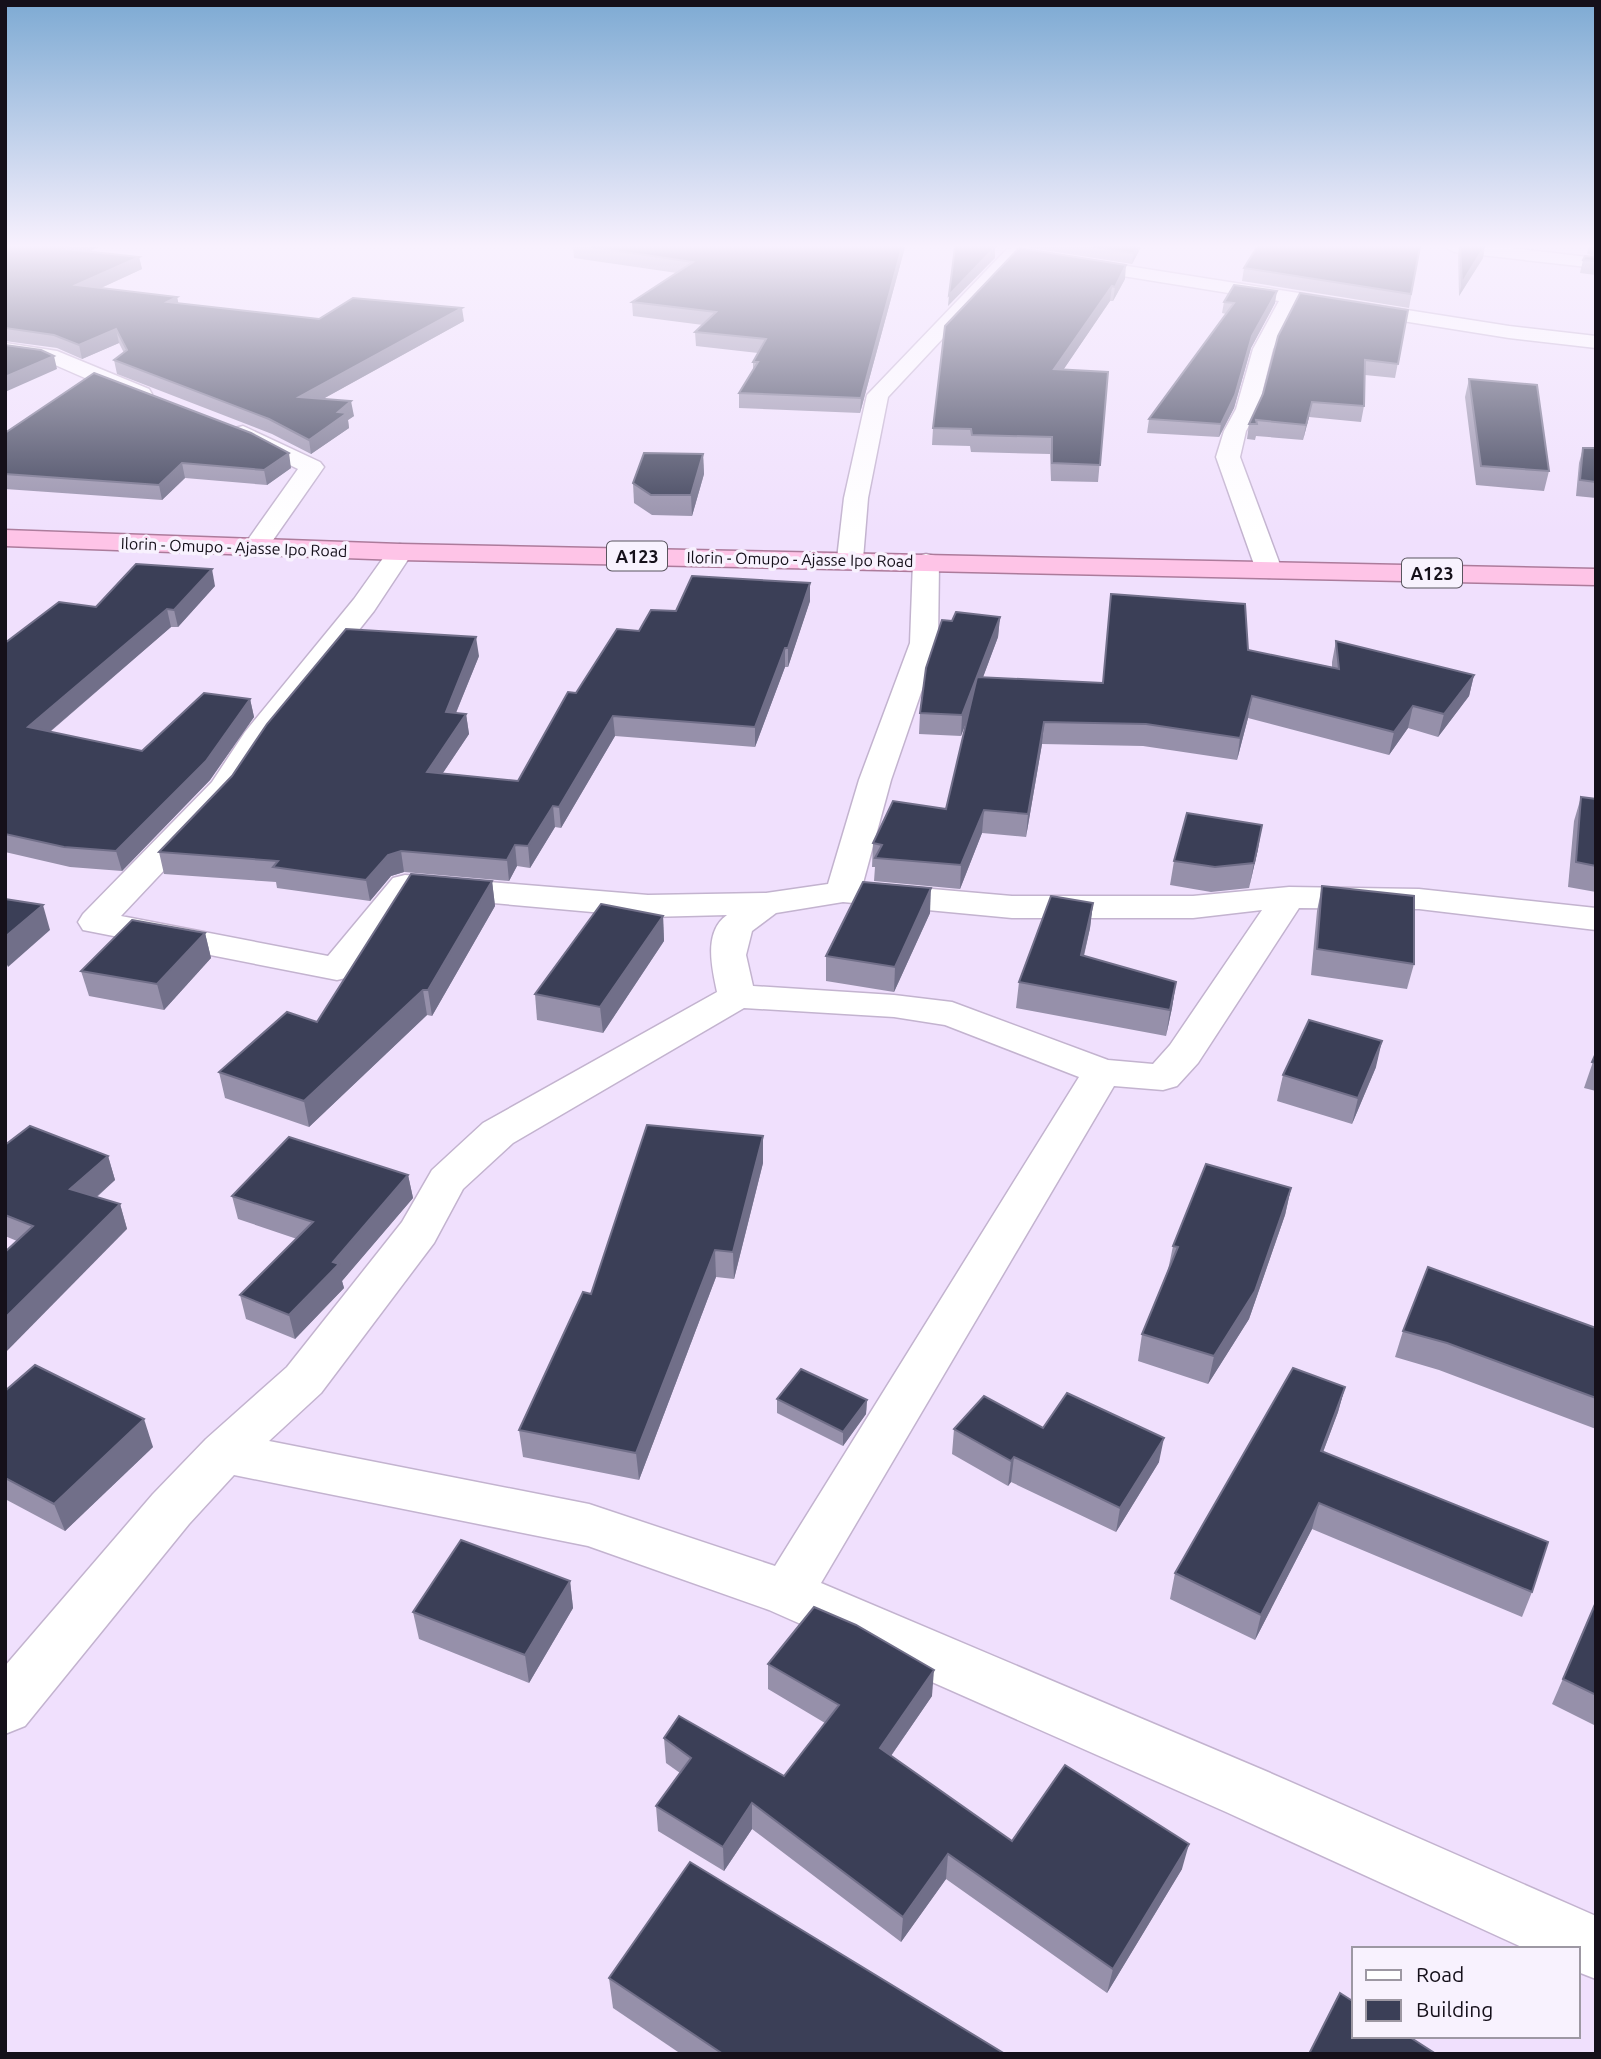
<svg xmlns="http://www.w3.org/2000/svg" width="1601" height="2059" font-family="Ubuntu,sans-serif">
<rect width="100%" height="100%" fill="#f0e0fd"/>
<g fill="none" stroke-linecap="round" stroke-linejoin="round">
<!-- minor casing -->
<g stroke="#c3b3cf" stroke-width="3">
<g id="minor">
<polygon points="1445,247 1502,247 1596,258 1596,268 1454,252"/>
<polygon points="1013,248 1509,326 1596,336 1596,348 1509,338 1296,304 1273,349 1258,409 1246,431 1240,457 1282,570 1278,576 1269,578 1260,576 1256,570 1216,457 1224,431 1236,409 1253,349 1279,301 1017,259 888,397 868,498 863,559 859,564 850,567 841,564 837,559 844,498 867,395 1007,249"/>
<polygon points="5,343 57,351 149,389 152,394 149,399 133,399 46,361 5,355"/>
<polygon points="243,426 320,462 324,467 264,553 255,556 246,553 242,548 298,469 235,438 232,433 235,428"/>
<path d="M400,544L409,547L413,552L374,611L269,743L235,795L121,916L328,956L393,878L405,875L648,895L766,893L828,884L859,780L910,643L913,562L917,556L926,554L935,556L939,562L938,643L891,780L863,883L1012,896H1193L1289,887L1419,889L1596,908V930L1419,909L1299,908L1198,1063L1177,1086L1163,1090L1114,1086L821,1583L1268,1772L1596,1916V1979L1578,1972V1949H1526L1226,1812L769,1610L588,1546L234,1475L189,1524L25,1726L5,1734V1666L153,1494L206,1439L287,1367L402,1222L432,1170L483,1123L717,992C712,968 703,932 727,915L648,917L414,896L350,977L337,980L83,930L78,922L83,914L212,782L245,732L354,599L391,547ZM843,902L1012,918H1193L1262,910L1170,1045L1153,1064L1108,1060L952,1002L894,995L753,986L746,955L752,931L776,913ZM744,1008L894,1017L945,1025L1079,1077L775,1566L589,1504L269,1441L321,1393L434,1243L463,1189L513,1143Z"/>
</g>
</g>
<!-- trunk casing -->
<g stroke="#ac7b9b" stroke-width="3">
<polygon id="trunk" points="5,530 400,544 1596,569 1596,585 400,560 5,546"/>
</g>
<!-- minor -->
<use href="#minor" fill="#fff" fill-rule="evenodd"/>
<!-- trunk -->
<use href="#trunk" fill="#fec4e7" fill-rule="evenodd"/>
</g>
<!-- wall -->
<g fill="#9690aa">
<polygon points="5,247 99,247 89,251 139,257 142,269 101,288 177,297 178,303 319,319 464,321 323,399 354,416 348,420 349,428 311,454 272,434 117,374 114,360 124,353 119,343 82,359 57,348 5,341"/>
<polygon points="573,247 905,247 860,413 739,408 739,393 753,370 753,362 758,353 696,346 695,332 703,325 633,316 632,302 677,273 574,258"/>
<polygon points="1024,247 1141,247 1132,264"/>
<polygon points="1420,247 1409,308 1242,281 1244,268"/>
<polygon points="1459,247 1485,247 1483,258 1459,296 1458,255"/>
<polygon points="1589,247 1596,247 1596,256 1587,254"/>
<polygon points="1596,257 1596,275 1580,273 1583,260"/>
<polygon points="1125,279 1113,301 1110,301 1063,370 1108,372 1098,482 1051,481 1050,454 971,452 970,446 932,445 933,428 945,326"/>
<polygon points="1224,302 1275,303 1251,348 1234,408 1219,437 1147,433 1149,419 1226,314 1222,313"/>
<polygon points="1408,310 1395,378 1365,375 1364,406 1361,422 1309,417 1303,440 1256,436 1255,440 1247,439 1249,424"/>
<polygon points="1469,379 1549,471 1544,491 1476,485 1465,397"/>
<polygon points="5,433 291,468 267,485 185,478 162,500 5,489"/>
<polygon points="1583,448 1596,448 1596,498 1576,496 1579,463"/>
<polygon points="703,454 704,474 692,516 652,515 634,503 633,483"/>
<polygon points="810,583 810,601 788,667 785,667 755,747 615,736 561,828 555,827 530,868 517,866 509,881 404,872 391,876 370,901 277,888 276,882 164,874 159,852 479,656 456,713 466,714 469,734 443,773 518,781 576,693 639,631 676,611"/>
<polygon points="215,586 178,627 171,627 50,732 142,751 250,699 254,717 210,780 122,871 70,867 5,852 5,643 96,607"/>
<polygon points="1000,617 998,637 983,677 1103,683 1248,650 1332,667 1332,662 1336,641 1474,675 1469,696 1438,737 1408,728 1389,755 1248,718 1237,760 1143,746 1042,744 1026,837 982,833 960,889 874,881 875,867 872,867 873,843 946,809 968,716 961,736 919,734 920,713 952,621"/>
<polygon points="1581,797 1596,799 1596,892 1568,887 1574,821"/>
<polygon points="1258,849 1249,888 1211,892 1170,885 1174,861"/>
<polygon points="492,881 495,906 432,1016 427,1015 309,1127 225,1098 219,1072 317,1022"/>
<polygon points="1322,886 1414,964 1407,989 1311,975 1317,911"/>
<polygon points="1093,903 1090,928 1084,956 1176,982 1172,1008 1166,1036 1016,1008 1019,982"/>
<polygon points="930,913 894,992 826,981 826,956"/>
<polygon points="663,916 664,941 603,1033 537,1020 535,994"/>
<polygon points="205,933 211,958 164,1010 89,996 81,971"/>
<polygon points="1596,1053 1596,1091 1584,1088"/>
<polygon points="1376,1067 1352,1124 1277,1101 1283,1075"/>
<polygon points="763,1136 763,1163 734,1279 716,1277 639,1480 523,1457 519,1430 591,1294"/>
<polygon points="5,1145 108,1156 115,1180 97,1197 120,1204 127,1229 17,1241 5,1236"/>
<polygon points="408,1175 413,1198 342,1281 344,1288 295,1339 246,1319 240,1295 297,1239 238,1219 232,1196"/>
<polygon points="1291,1188 1285,1215 1249,1319 1208,1384 1138,1361 1142,1334 1168,1270 1173,1246"/>
<polygon points="1596,1328 1596,1429 1439,1370 1395,1357 1403,1331"/>
<polygon points="1345,1387 1338,1412 1323,1452 1532,1592 1522,1617 1312,1529 1255,1640 1170,1599 1175,1573"/>
<polygon points="5,1391 153,1447 65,1531 5,1499"/>
<polygon points="777,1399 867,1400 866,1414 843,1446 777,1413"/>
<polygon points="1043,1428 1159,1462 1116,1532 1011,1482 1008,1486 952,1454 954,1429"/>
<polygon points="570,1581 573,1608 529,1683 419,1639 413,1612"/>
<polygon points="1596,1602 1596,1726 1552,1704"/>
<polygon points="768,1664 932,1696 891,1756 1012,1841 1182,1869 1107,1993 946,1879 901,1942 752,1829 724,1871 658,1831 656,1806 680,1773 666,1763 664,1738 784,1776 825,1723 768,1689"/>
<polygon points="609,1978 1005,2054 681,2054 613,2008"/>
</g>
<!-- shaded-wall -->
<g fill="#716f89">
<polygon points="69,247 99,247 68,261 65,249"/>
<polygon points="902,247 905,247 860,413 861,398"/>
<polygon points="995,247 995,258 948,306 949,295"/>
<polygon points="1137,247 1141,247 1132,264 1134,253"/>
<polygon points="1484,247 1483,258 1459,296 1462,283"/>
<polygon points="139,257 142,269 79,298 76,285"/>
<polygon points="1126,265 1125,279 1113,301 1115,287"/>
<polygon points="1112,286 1110,301 1053,385 1054,369"/>
<polygon points="1277,291 1275,303 1251,348 1234,408 1219,437 1221,424 1252,336"/>
<polygon points="177,297 180,310 167,302"/>
<polygon points="462,308 464,321 301,411 299,397"/>
<polygon points="116,329 119,343 82,359 79,345"/>
<polygon points="54,356 57,369 5,392 5,377"/>
<polygon points="351,401 354,416 348,420 349,428 311,454 309,440"/>
<polygon points="1312,402 1309,417 1303,440 1306,425"/>
<polygon points="289,453 291,468 267,485 264,470"/>
<polygon points="703,454 704,474 692,516 691,495"/>
<polygon points="182,463 185,478 162,500 159,485"/>
<polygon points="212,569 215,586 178,627 174,610"/>
<polygon points="810,583 810,601 788,667 788,648"/>
<polygon points="167,609 171,627 33,746 28,727"/>
<polygon points="1000,617 998,637 961,736 962,715"/>
<polygon points="476,637 479,656 448,732 446,712"/>
<polygon points="785,648 785,667 755,747 755,727"/>
<polygon points="1474,675 1469,696 1438,737 1444,714"/>
<polygon points="1252,696 1248,718 1237,760 1240,738"/>
<polygon points="250,699 254,717 210,780 122,871 116,851"/>
<polygon points="1413,706 1408,728 1389,755 1394,732"/>
<polygon points="466,714 469,734 430,792 427,772"/>
<polygon points="613,716 615,736 561,828 559,807"/>
<polygon points="1044,722 1042,744 1026,837 1028,814"/>
<polygon points="553,806 555,827 530,868 528,846"/>
<polygon points="984,810 982,833 960,889 961,865"/>
<polygon points="1262,825 1258,849 1249,888 1254,863"/>
<polygon points="515,845 517,866 509,881 507,860"/>
<polygon points="401,851 404,872 391,876 370,901 366,880 388,855"/>
<polygon points="492,881 495,906 432,1016 428,990"/>
<polygon points="931,888 930,913 894,992 895,967"/>
<polygon points="1093,903 1090,928 1078,980 1081,955"/>
<polygon points="43,905 50,930 8,967 5,960 5,937"/>
<polygon points="663,916 664,941 603,1033 600,1007"/>
<polygon points="205,933 211,958 164,1010 157,984"/>
<polygon points="1176,982 1172,1008 1166,1036 1170,1010"/>
<polygon points="423,990 427,1015 309,1127 304,1101"/>
<polygon points="1382,1041 1376,1067 1352,1124 1358,1098"/>
<polygon points="763,1136 763,1163 734,1279 733,1252"/>
<polygon points="108,1156 115,1180 78,1213 70,1189"/>
<polygon points="408,1175 413,1198 342,1281 344,1288 295,1339 289,1315 333,1262"/>
<polygon points="1291,1188 1285,1215 1249,1319 1208,1384 1214,1356"/>
<polygon points="120,1204 127,1229 5,1353 5,1318"/>
<polygon points="715,1250 716,1277 639,1480 636,1453"/>
<polygon points="1345,1387 1338,1412 1314,1476 1321,1451"/>
<polygon points="867,1400 866,1414 843,1446 843,1432"/>
<polygon points="144,1419 153,1447 65,1531 54,1504"/>
<polygon points="1164,1438 1159,1462 1116,1532 1120,1508"/>
<polygon points="1014,1457 1011,1482 1008,1486 1011,1461"/>
<polygon points="1319,1503 1312,1529 1255,1640 1261,1615"/>
<polygon points="570,1581 573,1608 529,1683 525,1655"/>
<polygon points="934,1670 932,1696 879,1773 880,1748"/>
<polygon points="752,1803 752,1829 724,1871 723,1847"/>
<polygon points="1189,1844 1182,1869 1107,1993 1113,1969"/>
<polygon points="948,1854 946,1879 901,1942 903,1917"/>
</g>
<!-- building -->
<g fill="#3b3f57" stroke="#716f89" stroke-width="2">
<polygon points="5,247 69,247 65,249 139,257 76,285 177,297 167,302 319,319 353,298 462,308 299,397 351,401 338,412 347,413 309,440 269,419 114,360 127,350 116,329 79,345 54,335 5,328"/>
<polygon points="591,247 902,247 861,398 739,393 758,362 753,362 766,339 695,332 716,312 632,302 693,262"/>
<polygon points="955,247 995,247 949,295"/>
<polygon points="1093,247 1137,247 1134,253"/>
<polygon points="1257,247 1420,247 1411,294 1244,268"/>
<polygon points="1460,247 1484,247 1462,283"/>
<polygon points="1019,248 1126,265 1115,287 1112,286 1054,369 1108,372 1100,465 1052,463 1052,437 972,435 971,429 933,428 945,326"/>
<polygon points="1585,256 1596,257 1596,261 1583,260"/>
<polygon points="1234,285 1277,291 1252,336 1235,395 1221,424 1149,419 1234,303 1224,302"/>
<polygon points="1300,293 1408,310 1398,364 1365,360 1364,406 1312,402 1306,425 1256,420 1257,424 1249,424 1263,394 1278,336"/>
<polygon points="5,345 41,350 54,356 5,377"/>
<polygon points="94,373 251,433 289,453 264,470 182,463 159,485 5,474 5,433"/>
<polygon points="1469,379 1537,385 1549,471 1481,466"/>
<polygon points="1583,448 1596,448 1596,482 1580,480"/>
<polygon points="644,453 703,454 691,495 651,495 633,483"/>
<polygon points="136,564 212,569 174,610 167,609 28,727 142,751 204,693 250,699 206,761 116,851 64,847 5,834 5,643 59,602 96,607"/>
<polygon points="692,576 810,583 788,648 785,648 755,727 613,716 559,807 553,806 528,846 515,845 507,860 401,851 388,855 366,880 273,867 278,861 159,852 232,776 267,724 346,629 476,637 446,712 466,714 427,772 518,781 568,692 576,693 617,629 639,631 651,610 676,611"/>
<polygon points="1111,594 1245,604 1248,650 1339,669 1336,641 1474,675 1444,714 1413,706 1394,732 1252,696 1240,738 1146,724 1044,722 1028,814 984,810 961,865 875,858 882,845 873,843 893,801 946,809 977,677 1103,683"/>
<polygon points="956,612 1000,617 962,715 920,713 926,668 942,620 952,621"/>
<polygon points="1581,797 1596,799 1596,866 1576,862"/>
<polygon points="1187,813 1262,825 1254,863 1215,867 1174,861"/>
<polygon points="411,874 492,881 428,990 423,990 304,1101 219,1072 287,1012 317,1022"/>
<polygon points="863,882 931,888 895,967 826,956"/>
<polygon points="1322,886 1414,896 1414,964 1317,949"/>
<polygon points="1051,896 1093,903 1081,955 1176,982 1170,1010 1019,982"/>
<polygon points="5,899 43,905 5,937"/>
<polygon points="601,904 663,916 600,1007 535,994"/>
<polygon points="132,920 205,933 157,984 81,971"/>
<polygon points="1309,1020 1382,1041 1358,1098 1283,1075"/>
<polygon points="1596,1053 1596,1063 1592,1062"/>
<polygon points="647,1125 763,1136 733,1252 715,1250 636,1453 519,1430 583,1292 591,1294"/>
<polygon points="30,1126 108,1156 70,1189 120,1204 5,1318 5,1252 33,1226 5,1215 5,1145"/>
<polygon points="289,1137 408,1175 333,1262 339,1264 289,1315 240,1295 313,1222 232,1196"/>
<polygon points="1206,1164 1291,1188 1255,1291 1214,1356 1142,1334 1178,1247 1173,1246"/>
<polygon points="1428,1267 1596,1328 1596,1398 1447,1343 1403,1331"/>
<polygon points="35,1365 144,1419 54,1504 5,1478 5,1391"/>
<polygon points="1293,1368 1345,1387 1321,1451 1548,1542 1532,1592 1319,1503 1261,1615 1175,1573"/>
<polygon points="801,1369 867,1400 843,1432 777,1399"/>
<polygon points="1067,1393 1164,1438 1120,1508 1014,1457 1011,1461 954,1429 984,1396 1043,1428"/>
<polygon points="461,1540 570,1581 525,1655 413,1612"/>
<polygon points="1596,1602 1596,1695 1563,1679"/>
<polygon points="814,1607 856,1625 934,1670 880,1748 1012,1841 1065,1765 1189,1844 1113,1969 948,1854 903,1917 752,1803 723,1847 656,1806 691,1758 664,1738 679,1716 784,1776 839,1705 768,1664"/>
<polygon points="690,1862 1005,2054 723,2054 609,1978"/>
<polygon points="1340,1993 1354,2002 1354,2036 1408,2036 1436,2054 1309,2054"/>
</g>
<!-- sky -->
<linearGradient id="sky" x2="0" y2="1"><stop stop-color="#7daad3"/><stop offset="0.46" stop-color="#f8f1fe"/><stop offset="1" stop-color="#f8f1fe" stop-opacity="0"/></linearGradient>
<rect width="1601" height="535" fill="url(#sky)"/>
<g text-anchor="middle" dominant-baseline="central" stroke-width="7" stroke-linejoin="round" paint-order="stroke">
<!-- far-street labels -->
<g font-size="16" fill="#15101a" stroke="#f8f2fe">
<text transform="translate(234 547) rotate(2)">Ilorin - Omupo - Ajasse Ipo Road</text>
<text transform="translate(800 559) rotate(1)">Ilorin - Omupo - Ajasse Ipo Road</text>
</g>
<!-- shield labels -->
<g fill="#f8f2fe" stroke="#59545e" stroke-width="2">
<rect x="607" y="541.5" width="60" height="29" rx="5"/>
<rect x="1402" y="558.5" width="60" height="29" rx="5"/>
</g>
<g font-size="18" font-weight="bold" fill="#15101a">
<text x="637" y="556">A123</text>
<text x="1432" y="573">A123</text>
</g>
</g>
<!-- border -->
<rect width="1601" height="2059" fill="none" stroke="#15101a" stroke-width="14"/>
<!-- legend -->
<rect x="1352" y="1947" width="228" height="91" fill="#f8f2fe" stroke="#9d98a3" stroke-width="2"/>
<rect x="1366" y="1970" width="35" height="10" fill="#ffffff" stroke="#9d98a3" stroke-width="2"/>
<text x="1416" y="1982" font-size="21" fill="#15101a">Road</text>
<rect x="1366" y="2000" width="35" height="21" fill="#3b3f57" stroke="#9d98a3" stroke-width="2"/>
<text x="1416" y="2017" font-size="21" fill="#15101a">Building</text>
</svg>
